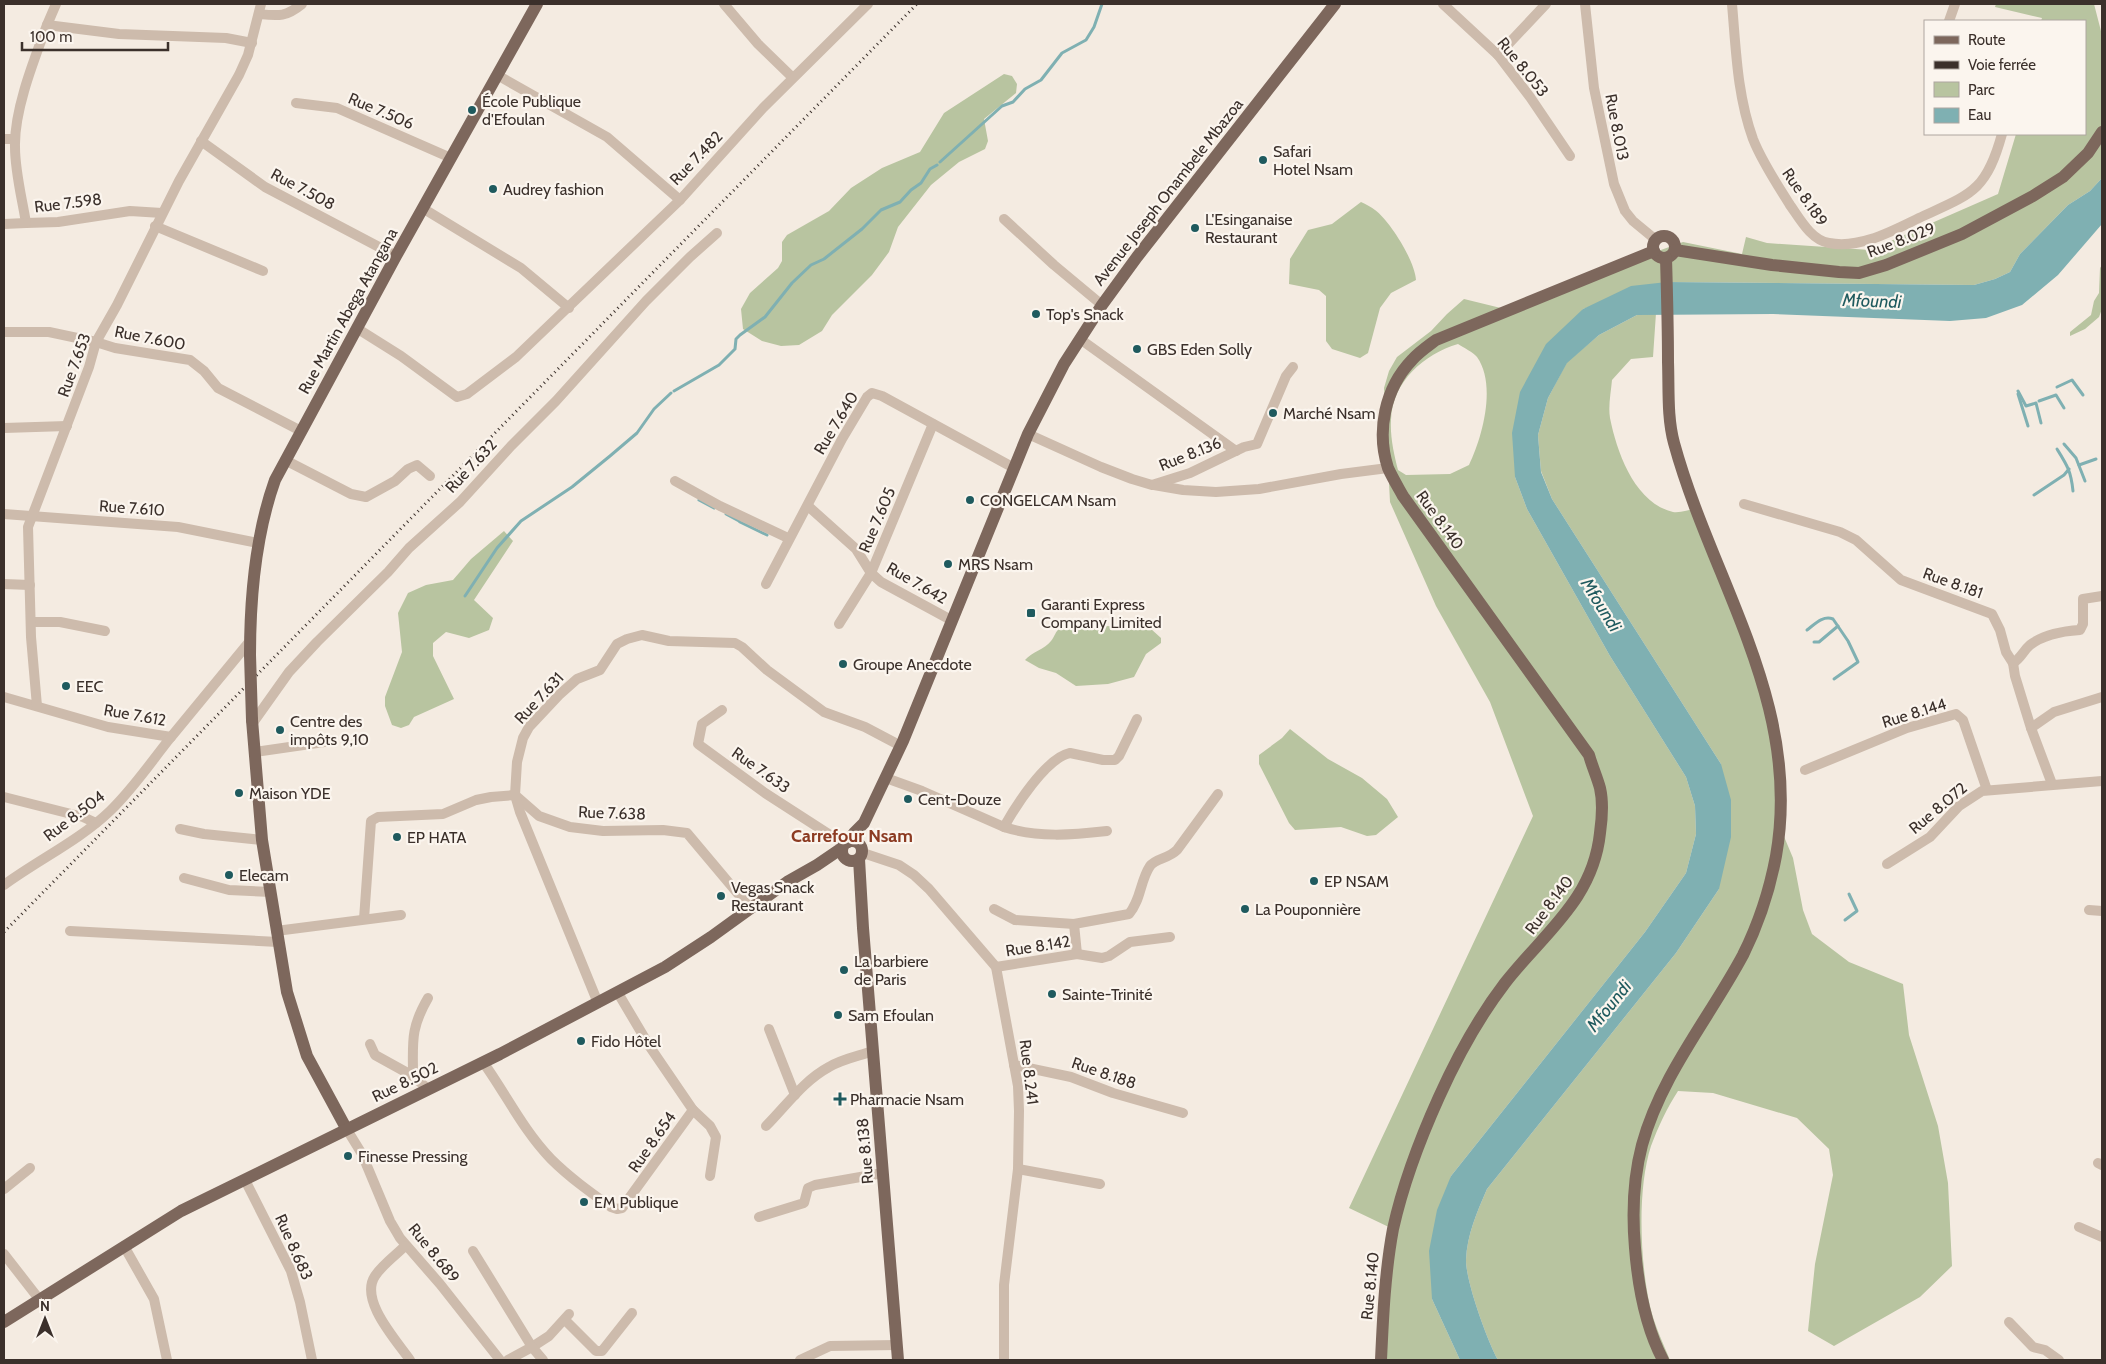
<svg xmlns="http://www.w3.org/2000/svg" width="2106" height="1364" font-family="Cabin,sans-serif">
<rect width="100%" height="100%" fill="#f4ebe1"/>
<!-- green -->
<g fill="#b8c4a0" fill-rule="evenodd">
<path d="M1996,4H2094L2102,35V178L2090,191L2068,205L2020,254L2010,272L1995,279L1974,285L1667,282L1583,309L1515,477L1527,509L1610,656L1686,777L1695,806L1696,834L1686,873L1645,932L1451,1176L1432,1299L1460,1360H1381L1393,1229L1349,1208L1533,816L1490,702L1436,606L1390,502L1384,388L1389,371L1397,357L1431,331L1447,314L1464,299L1509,310L1622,264L1683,242L1742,254L1746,237L1767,243L1870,250L1998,194L2016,134H2085V21H2041L2042,18L1995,7ZM1458,344C1464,348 1473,352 1477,357C1497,385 1482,438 1469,465L1450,474L1406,475L1398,470C1394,454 1390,437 1391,420C1392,382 1424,354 1458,344Z"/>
<polygon points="1004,74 1012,76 1017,84 1016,93 984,119 988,141 985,149 959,162 931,185 898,227 889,252 872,275 832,315 822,331 799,345 781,346 762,341 743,329 741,309 750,293 778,268 782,261 782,242 787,235 829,211 851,188 882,168 920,152 944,113"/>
<path d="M1361,202C1366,204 1371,207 1375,210C1390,221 1415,261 1416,280L1391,293L1380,308L1368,353L1360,358L1332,349L1326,341V296L1319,290L1289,284L1290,259L1308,230L1332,224Z"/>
<polygon points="2102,265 2102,309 2099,317 2085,329 2070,336 2070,332 2091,315 2094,301 2099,293 2100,268"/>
<path d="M1656,313L1653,357L1631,359L1612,380C1611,392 1608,406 1610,418C1617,453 1635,503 1673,512C1680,513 1689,510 1696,508L1773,719L1780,827L1793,858L1803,910L1812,934L1849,962L1903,984L1909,1035L1938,1126L1948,1183L1952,1266L1920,1297L1834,1346L1808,1331L1815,1264L1833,1175L1829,1149L1797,1118L1713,1093L1678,1091C1667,1108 1658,1127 1651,1146C1637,1189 1640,1262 1650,1306C1654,1324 1663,1343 1670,1360H1498C1487,1340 1466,1282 1466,1260C1467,1235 1477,1212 1487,1189L1676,953L1719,889L1721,764L1552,499L1541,471L1538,435L1548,398L1567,362L1599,335L1637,315Z"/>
<polygon points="504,531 513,541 474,600 493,618 489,630 469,638 446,632 433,643 433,656 454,699 414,717 409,725 401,728 392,725 385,706 385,697 402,652 398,613 408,593 426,585 453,580 471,559"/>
<path d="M1106,626L1151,629L1161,638V643L1146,654L1134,677L1108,684L1076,686L1056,673L1039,668L1025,660C1032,652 1045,649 1051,641C1055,636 1055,632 1060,628Z"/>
<polygon points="1290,729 1328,759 1362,778 1387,799 1398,817 1376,835 1367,836 1341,827 1295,830 1289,823 1259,764 1259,755 1282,738"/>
</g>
<!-- water -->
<path fill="#7fb0b2" d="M2102,178V224L2058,275L2022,305L1986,318L1950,321L1773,314L1637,315L1599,335L1567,363L1548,398L1538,435L1541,472L1552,499L1721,764L1731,800V837L1719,889L1676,953L1487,1189C1477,1212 1467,1235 1466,1260C1466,1282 1487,1340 1498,1360H1460L1432,1299L1429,1251L1437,1210L1451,1176L1645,932L1686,873L1696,834L1695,806L1686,777L1610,656L1527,509L1515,477L1512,433L1520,392L1546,344L1583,309L1631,286L1667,282L1974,285L1995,279L2010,272L2020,254L2068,205L2090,191Z"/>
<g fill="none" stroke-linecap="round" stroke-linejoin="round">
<!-- stream -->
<g stroke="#7fb0b2" stroke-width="3">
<polyline points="940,162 1002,106 1013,102 1025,89 1041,80 1062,53 1086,40 1094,27 1102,4"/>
<polyline points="2057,387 2072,380 2083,395"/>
<polyline points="674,391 719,365 735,349 736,339 740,335 765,317 792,283 811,265 824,259 862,229 881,210 900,202 911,190 921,183 930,169 937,165"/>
<polyline points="2018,391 2026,406 2036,403 2041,423"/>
<polyline points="2018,394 2028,426"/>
<polyline points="2039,401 2056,395 2064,408"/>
<polyline points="2064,444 2076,458 2085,481"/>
<path d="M2057,449C2067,465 2071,471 2073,491"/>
<polyline points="2079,465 2096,459"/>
<polyline points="2034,495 2064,475 2069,469"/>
<polyline points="699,500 714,508"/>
<polyline points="726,514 739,521"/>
<polyline points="740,522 767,535"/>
<polyline points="465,596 497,548 521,521 572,487 610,456 637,433 654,409 671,393"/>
<path d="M1807,630C1815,624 1823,615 1833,619L1848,641L1858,662L1834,679"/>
<polyline points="1814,642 1819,642 1838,626"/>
<polyline points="1845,920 1857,911 1849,894"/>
</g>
<!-- minor -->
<g stroke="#cdbbac" stroke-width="10">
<polyline points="724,4 758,44 792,77"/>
<polyline points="1443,4 1498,55 1530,97 1570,156"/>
<polyline points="1585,4 1594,88 1614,184 1625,211 1633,221 1656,240"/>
<path d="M1732,4C1736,49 1737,95 1753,139C1762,162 1777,184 1790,205C1800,219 1811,240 1829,243C1860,249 1892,231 1919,218C1971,194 1986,192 2002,134"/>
<path d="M259,14C279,16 286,17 302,4"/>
<polyline points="1949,21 1955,4"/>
<polyline points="47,25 56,4"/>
<polyline points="1498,55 1546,4"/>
<polyline points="497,75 607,137 680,200 763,108 868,4"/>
<polyline points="296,103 337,108 451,158"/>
<polyline points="4,139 15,139"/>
<polyline points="201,141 265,187 396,256"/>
<polyline points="424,209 521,268 569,308"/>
<path d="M162,213L130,211L58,222L26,223C22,198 15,172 15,147C14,110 34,60 47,25L119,34L226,38L252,43"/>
<polyline points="1004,219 1054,265 1102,305"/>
<polyline points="4,224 26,223"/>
<polyline points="155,226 263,271"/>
<polyline points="358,329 401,356 457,397 467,394 516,357 680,200"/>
<polyline points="4,332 49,332 96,342 115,348 190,360 204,371 218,388 301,431"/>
<polyline points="1080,339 1236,451"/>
<polyline points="4,428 67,426"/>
<polyline points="1028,434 1101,467 1132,479 1152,485 1190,473 1244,447 1257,444 1286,376 1293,367"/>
<polyline points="285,460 351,494 366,497 395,481 408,469 417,465 430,476"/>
<polyline points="675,481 720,506 788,538"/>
<polyline points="1154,485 1183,490 1216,492 1259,489 1341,474 1388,468"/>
<polyline points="1744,504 1840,532 1856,540 1901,580 1992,614 2000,630 2006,652 2013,663 2015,676 2031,728 2052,784"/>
<polyline points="808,506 856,549 871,573 881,582 951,620"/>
<polyline points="4,514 178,527 258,543"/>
<polyline points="4,584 30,585"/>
<polyline points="766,584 842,439 867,397 872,393 882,396 1014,468"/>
<polyline points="31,622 60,622 105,631"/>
<polyline points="839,624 871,573 933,424"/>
<path d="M2013,663C2021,658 2023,651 2030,645C2043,635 2064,631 2080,630L2083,624V599L2102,596"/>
<polyline points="4,697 108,727 171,737 250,641"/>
<polyline points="37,706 31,637 28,527 89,367 96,342 117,305 179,181 239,75 248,55 261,4"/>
<polyline points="722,710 702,724 698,744 765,793 844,844"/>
<polyline points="252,724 289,672 317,642 388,572 409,548 460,502 511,446 556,401 646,301 690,257 717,233"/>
<polyline points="2031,728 2054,712 2102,697"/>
<polyline points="255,752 331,741"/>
<polyline points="1805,770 1907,728 1956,714 1963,720 1987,790"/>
<path d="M886,778L922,791L1004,827C1015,807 1046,758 1070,753L1103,760H1115L1119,756L1137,719"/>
<polyline points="4,797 83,817 96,823"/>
<path d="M1004,827C1038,838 1072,835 1107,831"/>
<polyline points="180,829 204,834 262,840"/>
<polyline points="863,853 899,865 914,875 929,889 996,967 1018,1086 1019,1111 1018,1169 1004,1285 1004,1360"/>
<polyline points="1887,864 1930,837 1959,806 1982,791 2102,781"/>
<polyline points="184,878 229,890 271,892"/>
<path d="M4,885C38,860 80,840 110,811C133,789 151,762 171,737"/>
<polyline points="994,909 1015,920 1074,924"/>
<polyline points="2089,910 2102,911"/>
<polyline points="364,919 371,821 378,817 443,814 476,800 491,797 515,795 539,816 570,827 603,831 663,830 687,833 750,908"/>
<polyline points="70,931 278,942"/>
<polyline points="276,931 401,915"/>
<path d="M1077,954L1074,924L1129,914C1141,900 1140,881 1150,866C1156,858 1168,859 1177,850L1218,794"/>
<polyline points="996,967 1077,954 1102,958 1109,956 1130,942 1170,937"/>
<polyline points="598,1003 520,812 515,795 517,762 523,738 529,727 559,695 577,679 600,670 617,644 627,639 642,635 669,641 735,643 742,647 767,670 824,712 865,727 901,746"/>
<polyline points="769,1029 795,1095"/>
<polyline points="370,1044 375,1055 413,1076 428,1089"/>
<path d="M483,1062C506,1094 523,1130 551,1159C569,1177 590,1192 611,1207L617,1209L622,1208L693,1110L650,1047L618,993"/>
<polyline points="1014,1065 1071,1077 1113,1093 1183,1113"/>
<path d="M413,1076C413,1042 410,1029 428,998"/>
<polyline points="693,1110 710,1126 716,1137 710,1176"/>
<path d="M766,1126C786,1106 803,1081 829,1067C842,1059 859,1056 873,1051"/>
<polyline points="346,1128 362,1154 390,1221 400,1238 440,1284 500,1360"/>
<polyline points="2098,1163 2102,1165"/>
<polyline points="1018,1169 1100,1184"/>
<polyline points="245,1180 291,1271 300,1302 312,1360"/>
<polyline points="4,1189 30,1168"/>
<polyline points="759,1217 804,1203 808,1188 815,1185 883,1173"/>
<polyline points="2079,1227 2102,1237"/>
<polyline points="124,1246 154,1299 167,1360"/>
<path d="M405,1246C396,1255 382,1265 375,1276C359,1300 396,1340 410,1360"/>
<polyline points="473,1251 532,1347 549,1336 569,1314"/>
<polyline points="4,1254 39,1299"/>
<polyline points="565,1320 596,1351 602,1351 632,1313"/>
<polyline points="2009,1322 2033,1347 2045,1350 2059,1360"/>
<polyline points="508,1360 532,1347 543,1360"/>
<polyline points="800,1360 830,1346 897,1345"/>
</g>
<!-- major -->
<g stroke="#7d675c" stroke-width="12">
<circle cx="1664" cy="247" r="11"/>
<polyline points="1675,250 1772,265 1839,272 1859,273 1886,265 1962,234 2033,196 2063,177 2088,153 2102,132"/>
<path d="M250,655C250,596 255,536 275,480L396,256L537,4"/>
<polyline points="252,720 262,840 287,992 307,1056 346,1128"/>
<circle cx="852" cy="851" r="10"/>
<polyline points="848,842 854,833 864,823 903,741 1028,434 1064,364 1102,305 1137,257 1335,4"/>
<polyline points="859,859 863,928 898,1360"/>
<polyline points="4,1322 181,1211 500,1054 665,967 711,937 787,882 817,865 842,848"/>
<path d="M1381,1360C1383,1316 1385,1272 1393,1229C1403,1184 1420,1139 1439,1097C1457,1057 1479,1017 1505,983C1544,933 1593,900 1600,833C1602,819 1603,801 1600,788C1597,777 1592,766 1589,755L1403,496C1398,487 1392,477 1388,468C1376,431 1385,388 1412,360C1419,352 1428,346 1436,340L1654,251"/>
<path d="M1663,1360C1645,1326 1638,1286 1635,1248C1632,1213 1633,1179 1642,1145C1661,1075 1710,1017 1743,955C1758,925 1770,888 1776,856C1803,704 1712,582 1674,443C1667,417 1669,389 1668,362C1668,327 1667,292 1666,258"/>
</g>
<!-- rail -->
<polyline stroke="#3b302b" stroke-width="3" stroke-dasharray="1 4" stroke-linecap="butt" points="4,932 917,4"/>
<!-- major-bridge -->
<polyline stroke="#7d675c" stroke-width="12" points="250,655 252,720"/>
</g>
<!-- markers -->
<g fill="#1f5a5e" stroke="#fbf5ee" stroke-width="2">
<circle cx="472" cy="110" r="5"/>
<circle cx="1263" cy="160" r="5"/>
<circle cx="493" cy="189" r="5"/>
<circle cx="1195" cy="228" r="5"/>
<circle cx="1036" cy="314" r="5"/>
<circle cx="1137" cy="349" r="5"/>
<circle cx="1273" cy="413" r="5"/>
<circle cx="970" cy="500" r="5"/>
<circle cx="948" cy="564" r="5"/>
<rect x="1026" y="608" width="10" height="10" rx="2.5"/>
<circle cx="843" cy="664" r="5"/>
<circle cx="66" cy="686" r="5"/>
<circle cx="280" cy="730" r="5"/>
<circle cx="239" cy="793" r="5"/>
<circle cx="908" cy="799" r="5"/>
<circle cx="397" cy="837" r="5"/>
<circle cx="229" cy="875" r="5"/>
<circle cx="1314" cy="881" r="5"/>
<circle cx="721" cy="896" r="5"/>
<circle cx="1245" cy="909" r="5"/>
<circle cx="844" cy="970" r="5"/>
<circle cx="1052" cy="994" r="5"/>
<circle cx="838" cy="1015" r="5"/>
<circle cx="581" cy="1041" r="5"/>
<path d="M837.5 1091.5h5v5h5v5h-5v5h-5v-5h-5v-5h5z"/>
<circle cx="348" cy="1156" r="5"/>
<circle cx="584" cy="1202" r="5"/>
</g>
<g text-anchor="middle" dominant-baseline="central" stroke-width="4.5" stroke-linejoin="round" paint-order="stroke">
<!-- street labels -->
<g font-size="16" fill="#3b302b" stroke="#fbf5ee">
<text transform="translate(1523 67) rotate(51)">Rue 8.053</text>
<text transform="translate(381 111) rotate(23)">Rue 7.506</text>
<text transform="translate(1617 127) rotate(79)">Rue 8.013</text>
<text transform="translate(696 158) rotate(-46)">Rue 7.482</text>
<text transform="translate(303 189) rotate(28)">Rue 7.508</text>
<text transform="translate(1168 192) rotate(-52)">Avenue Joseph Onambele Mbazoa</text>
<text transform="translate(1805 197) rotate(55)">Rue 8.189</text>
<text transform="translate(68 203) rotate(-7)">Rue 7.598</text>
<text transform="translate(1901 240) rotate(-21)">Rue 8.029</text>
<text transform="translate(348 311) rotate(-61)">Rue Martin Abega Atangana</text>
<text transform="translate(150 338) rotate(11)">Rue 7.600</text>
<text transform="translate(74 365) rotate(-70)">Rue 7.653</text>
<text transform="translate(836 423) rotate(-59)">Rue 7.640</text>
<text transform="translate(1190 454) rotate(-22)">Rue 8.136</text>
<text transform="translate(471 466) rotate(-47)">Rue 7.632</text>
<text transform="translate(132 508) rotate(4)">Rue 7.610</text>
<text transform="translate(877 520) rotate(-67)">Rue 7.605</text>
<text transform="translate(1440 520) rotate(54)">Rue 8.140</text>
<text transform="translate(917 583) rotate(30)">Rue 7.642</text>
<text transform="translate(1953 583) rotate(20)">Rue 8.181</text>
<text transform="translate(539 698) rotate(-47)">Rue 7.631</text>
<text transform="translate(1914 713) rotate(-17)">Rue 8.144</text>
<text transform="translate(135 715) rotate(10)">Rue 7.612</text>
<text transform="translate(761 770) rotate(35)">Rue 7.633</text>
<text transform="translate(1938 808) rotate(-40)">Rue 8.072</text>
<text transform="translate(612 813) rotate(2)">Rue 7.638</text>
<text transform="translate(74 816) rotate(-37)">Rue 8.504</text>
<text transform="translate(1549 905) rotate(-53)">Rue 8.140</text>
<text transform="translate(1038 946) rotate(-9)">Rue 8.142</text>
<text transform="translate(1029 1072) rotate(83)">Rue 8.241</text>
<text transform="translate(1104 1073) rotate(19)">Rue 8.188</text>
<text transform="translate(405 1082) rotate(-26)">Rue 8.502</text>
<text transform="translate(652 1142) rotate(-55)">Rue 8.654</text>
<text transform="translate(865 1151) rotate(-95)">Rue 8.138</text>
<text transform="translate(294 1247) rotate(66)">Rue 8.683</text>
<text transform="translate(434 1253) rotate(51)">Rue 8.689</text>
<text transform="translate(1370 1286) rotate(-84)">Rue 8.140</text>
</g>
<!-- poi labels -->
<g font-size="16" fill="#3b302b" stroke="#fbf5ee" text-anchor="start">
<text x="482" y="101">École Publique<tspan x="482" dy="18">d'Efoulan</tspan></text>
<text x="1273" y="151">Safari<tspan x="1273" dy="18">Hotel Nsam</tspan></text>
<text x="503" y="189">Audrey fashion</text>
<text x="1205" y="219">L'Esinganaise<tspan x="1205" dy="18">Restaurant</tspan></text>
<text x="1046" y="314">Top's Snack</text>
<text x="1147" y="349">GBS Eden Solly</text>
<text x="1283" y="413">Marché Nsam</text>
<text x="980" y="500">CONGELCAM Nsam</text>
<text x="958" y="564">MRS Nsam</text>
<text x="1041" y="604">Garanti Express<tspan x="1041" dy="18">Company Limited</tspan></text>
<text x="853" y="664">Groupe Anecdote</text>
<text x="76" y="686">EEC</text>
<text x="290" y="721">Centre des<tspan x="290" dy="18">impôts 9,10</tspan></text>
<text x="249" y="793">Maison YDE</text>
<text x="918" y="799">Cent-Douze</text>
<text x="407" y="837">EP HATA</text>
<text x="239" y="875">Elecam</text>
<text x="1324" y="881">EP NSAM</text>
<text x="731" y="887">Vegas Snack<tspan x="731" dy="18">Restaurant</tspan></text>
<text x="1255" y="909">La Pouponnière</text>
<text x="854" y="961">La barbiere<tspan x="854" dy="18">de Paris</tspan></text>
<text x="1062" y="994">Sainte-Trinité</text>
<text x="848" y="1015">Sam Efoulan</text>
<text x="591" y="1041">Fido Hôtel</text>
<text x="850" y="1099">Pharmacie Nsam</text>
<text x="358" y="1156">Finesse Pressing</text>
<text x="594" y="1202">EM Publique</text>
</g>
<!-- water labels -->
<g font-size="18" font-style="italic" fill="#1f5a5e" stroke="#fbf5ee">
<text transform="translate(1872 301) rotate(2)">Mfoundi</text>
<text transform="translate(1601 605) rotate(58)">Mfoundi</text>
<text transform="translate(1609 1006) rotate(-51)">Mfoundi</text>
</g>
<!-- neighbourhood labels -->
<g font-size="18" font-weight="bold" fill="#8c3b22" stroke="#fbf5ee">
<text x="852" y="836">Carrefour Nsam</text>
</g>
</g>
<!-- border -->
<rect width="2106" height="1364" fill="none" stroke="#3b302b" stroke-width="10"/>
<!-- legend -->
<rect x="1924" y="20" width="162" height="115" fill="#fbf5ee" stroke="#aea6a0"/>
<rect x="1934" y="36" width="25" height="8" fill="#7d675c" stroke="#aea6a0"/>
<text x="1968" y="45" font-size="15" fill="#3b302b">Route</text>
<rect x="1934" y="61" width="25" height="8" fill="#3b302b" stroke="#aea6a0"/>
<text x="1968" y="70" font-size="15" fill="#3b302b">Voie ferrée</text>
<rect x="1934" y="82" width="25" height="15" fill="#b8c4a0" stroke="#aea6a0"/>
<text x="1968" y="95" font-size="15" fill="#3b302b">Parc</text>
<rect x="1934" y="108" width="25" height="15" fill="#7fb0b2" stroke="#aea6a0"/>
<text x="1968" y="120" font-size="15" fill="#3b302b">Eau</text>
<!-- north arrow -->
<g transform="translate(45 1319)" stroke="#fbf5ee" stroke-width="4" paint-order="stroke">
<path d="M0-4L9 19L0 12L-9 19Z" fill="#3b302b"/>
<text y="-8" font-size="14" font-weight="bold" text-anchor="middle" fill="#3b302b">N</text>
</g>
<!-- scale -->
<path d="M22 42v8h146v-8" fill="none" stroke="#3b302b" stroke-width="2.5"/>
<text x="30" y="42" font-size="15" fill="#3b302b" stroke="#fbf5ee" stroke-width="4" paint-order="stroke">100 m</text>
</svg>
